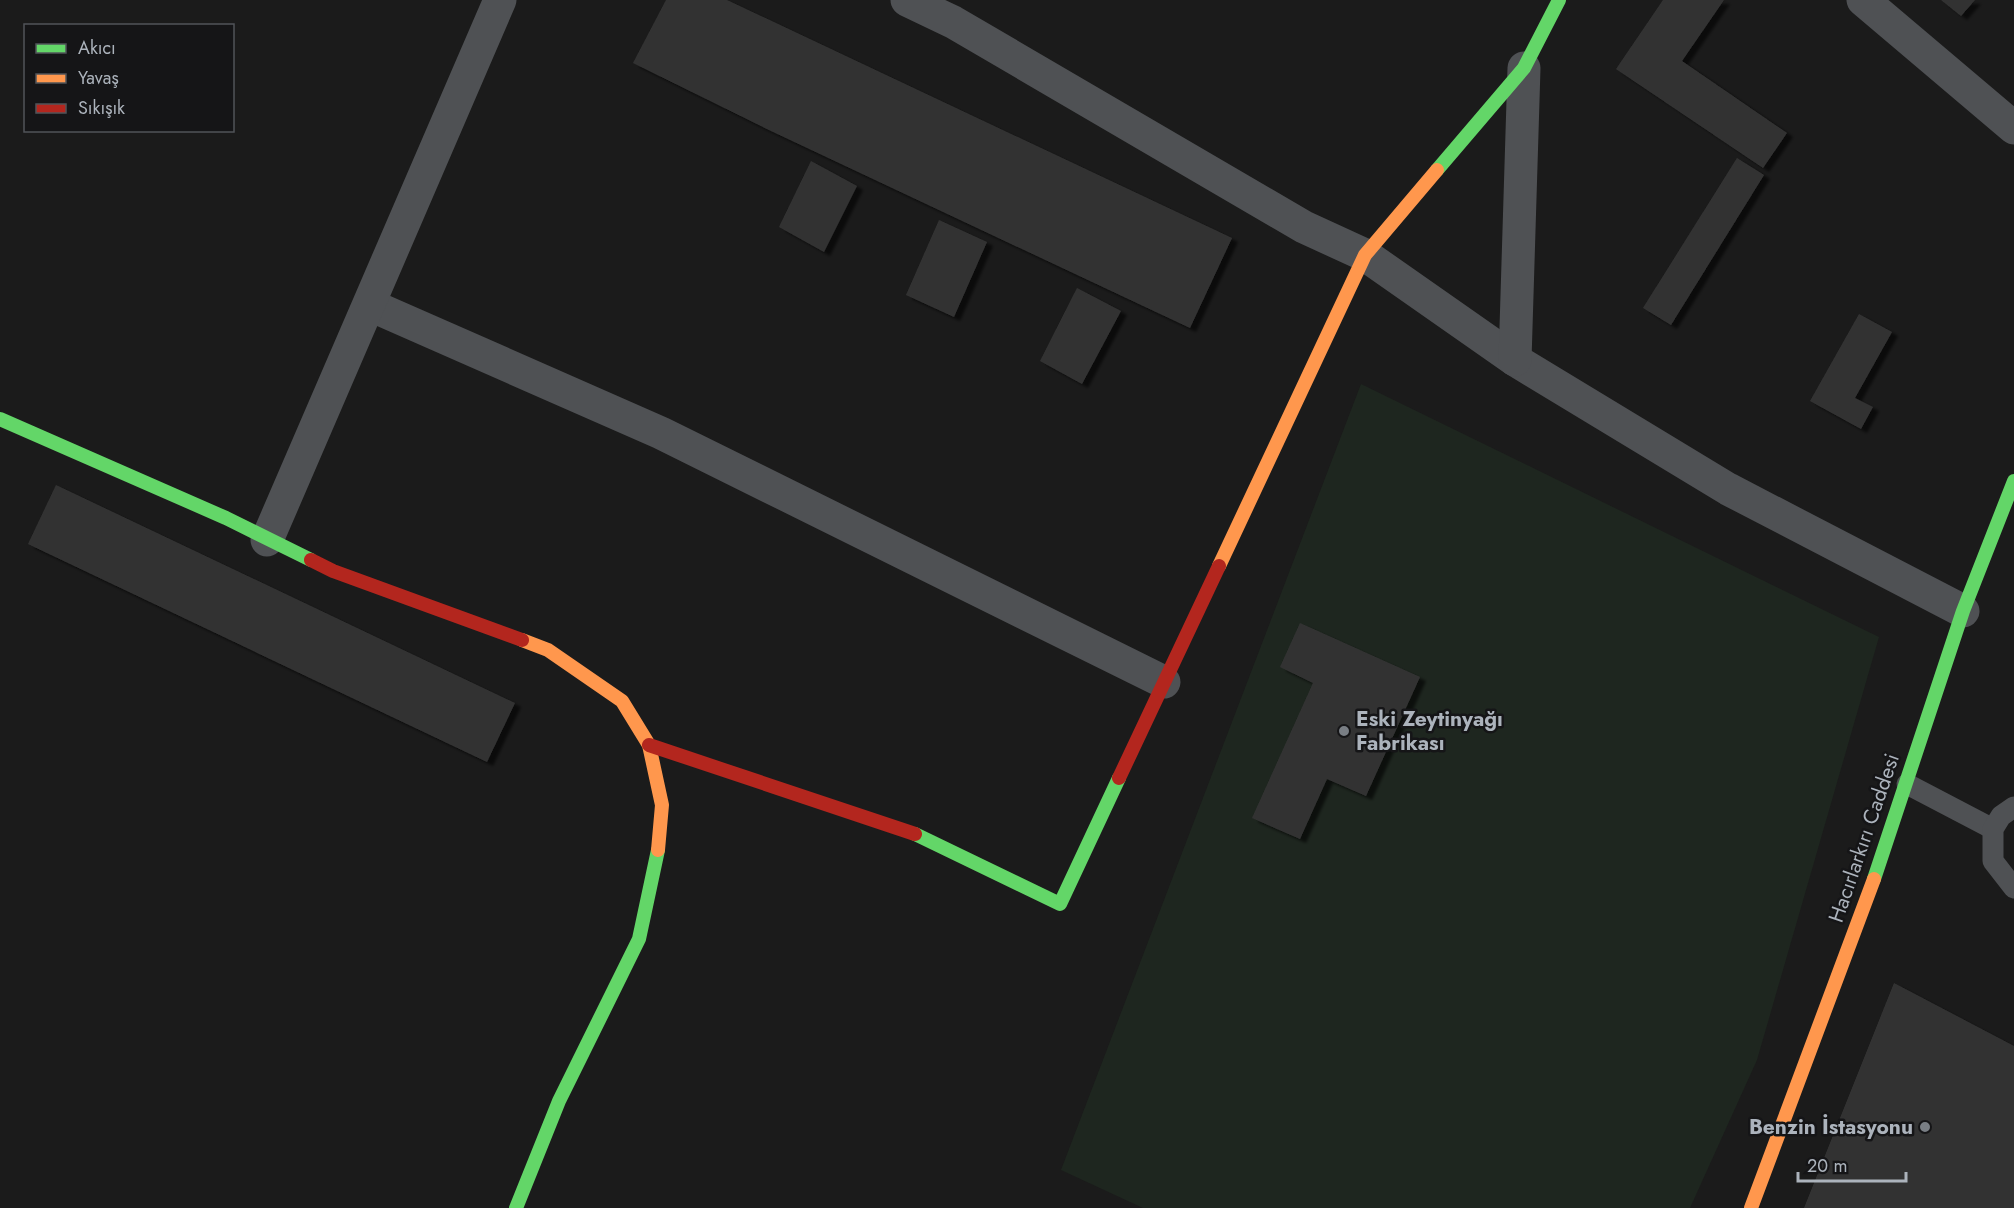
<svg xmlns="http://www.w3.org/2000/svg" width="2014" height="1208" font-family="Jost,sans-serif">
<defs>
<filter id="shadow"><feDropShadow dx="6" dy="4" stdDeviation="1.5" flood-color="#0009"/></filter>
</defs>
<rect width="100%" height="100%" fill="#1b1b1b"/>
<!-- green -->
<polygon fill="#1e261f" points="1361,384 1879,637 1757,1060 1690,1208 1143,1208 1061,1170"/>
<!-- building -->
<g fill="#333" filter="url(#shadow)">
<polygon points="666,0 727,0 1232,238 1190,328 771,131 633,63"/>
<polygon points="1663,0 1724,0 1682,61 1787,133 1763,168 1616,69"/>
<polygon points="1941,0 1975,0 1961,16"/>
<polygon points="1737,158 1764,175 1671,325 1643,308"/>
<polygon points="811,161 857,186 824,252 779,227"/>
<polygon points="939,220 987,242 954,317 906,295"/>
<polygon points="1077,288 1121,311 1082,384 1040,361"/>
<polygon points="1859,314 1892,332 1855,398 1873,407 1861,429 1810,401"/>
<polygon points="56,485 515,703 487,762 28,544"/>
<polygon points="1300,623 1420,677 1366,796 1327,779 1300,839 1252,818 1313,683 1280,667"/>
<polygon points="1894,983 2014,1046 2014,1208 1804,1208"/>
</g>
<g fill="none" stroke-linecap="round" stroke-linejoin="round">
<!-- lane -->
<g stroke="#4f5154" stroke-width="21">
<polyline points="1907,784 1993,829"/>
<polyline points="2014,807 2001,816 1993,829 1993,861 2014,888"/>
</g>
<!-- street -->
<g stroke="#4f5154" stroke-width="33">
<polyline points="907,0 953,22 1304,227 1365,255 1515,360 1728,489 1963,611"/>
<polyline points="1863,0 2014,128"/>
<polyline points="370,305 661,433 1164,682"/>
<polyline points="1515,360 1524,68"/>
<polyline points="267,540 500,0"/>
</g>
<!-- fast -->
<g stroke="#63d668" stroke-width="14">
<polyline points="1437,170 1524,68 1559,0"/>
<polyline points="0,419 226,518 311,560"/>
<polyline points="915,834 1060,904 1119,778"/>
<polyline points="1874,879 1963,611 2014,481"/>
<polyline points="516,1208 559,1101 639,939 658,850"/>
</g>
<!-- slow -->
<g stroke="#ff974d" stroke-width="14">
<polyline points="1219,566 1365,255 1437,170"/>
<polyline points="522,640 548,650 622,701 649,745 662,805 658,850"/>
<polyline points="1751,1208 1874,879"/>
</g>
<!-- jam -->
<g stroke="#b3261e" stroke-width="14">
<polyline points="311,560 333,571 522,640"/>
<polyline points="649,745 915,834"/>
<polyline points="1119,778 1219,566"/>
</g>
</g>
<!-- markers -->
<g fill="#797e84" stroke="#151517" stroke-width="2">
<circle cx="1344" cy="731" r="6"/>
<circle cx="1925" cy="1127" r="6"/>
</g>
<g text-anchor="middle" dominant-baseline="central" stroke-width="5" stroke-linejoin="round" paint-order="stroke">
<!-- poi labels -->
<g font-size="21" font-weight="bold" fill="#acb3bc" stroke="#151517" text-anchor="start">
<text x="1356" y="719">Eski Zeytinyağı<tspan x="1356" dy="24">Fabrikası</tspan></text>
<text x="1913" y="1127" text-anchor="end">Benzin İstasyonu</text>
</g>
<!-- street labels -->
<g font-size="21" fill="#acb3bc" stroke="#151517">
<text transform="translate(1864 838) rotate(-71)">Hacırlarkırı Caddesi</text>
</g>
</g>
<!-- legend -->
<rect x="24" y="24" width="210" height="108" fill="#151517" stroke="#515459" stroke-width="1.5"/>
<rect x="36" y="44" width="30" height="9" fill="#63d668" stroke="#515459" stroke-width="1.5"/>
<text x="78" y="54" font-size="18" fill="#acb3bc">Akıcı</text>
<rect x="36" y="74" width="30" height="9" fill="#ff974d" stroke="#515459" stroke-width="1.5"/>
<text x="78" y="84" font-size="18" fill="#acb3bc">Yavaş</text>
<rect x="36" y="104" width="30" height="9" fill="#b3261e" stroke="#515459" stroke-width="1.5"/>
<text x="78" y="114" font-size="18" fill="#acb3bc">Sıkışık</text>
<!-- scale -->
<path d="M1798 1172v9h108v-9" fill="none" stroke="#acb3bc" stroke-width="3"/>
<text x="1807" y="1172" font-size="18" fill="#acb3bc" stroke="#151517" stroke-width="4.5" paint-order="stroke">20 m</text>
</svg>
